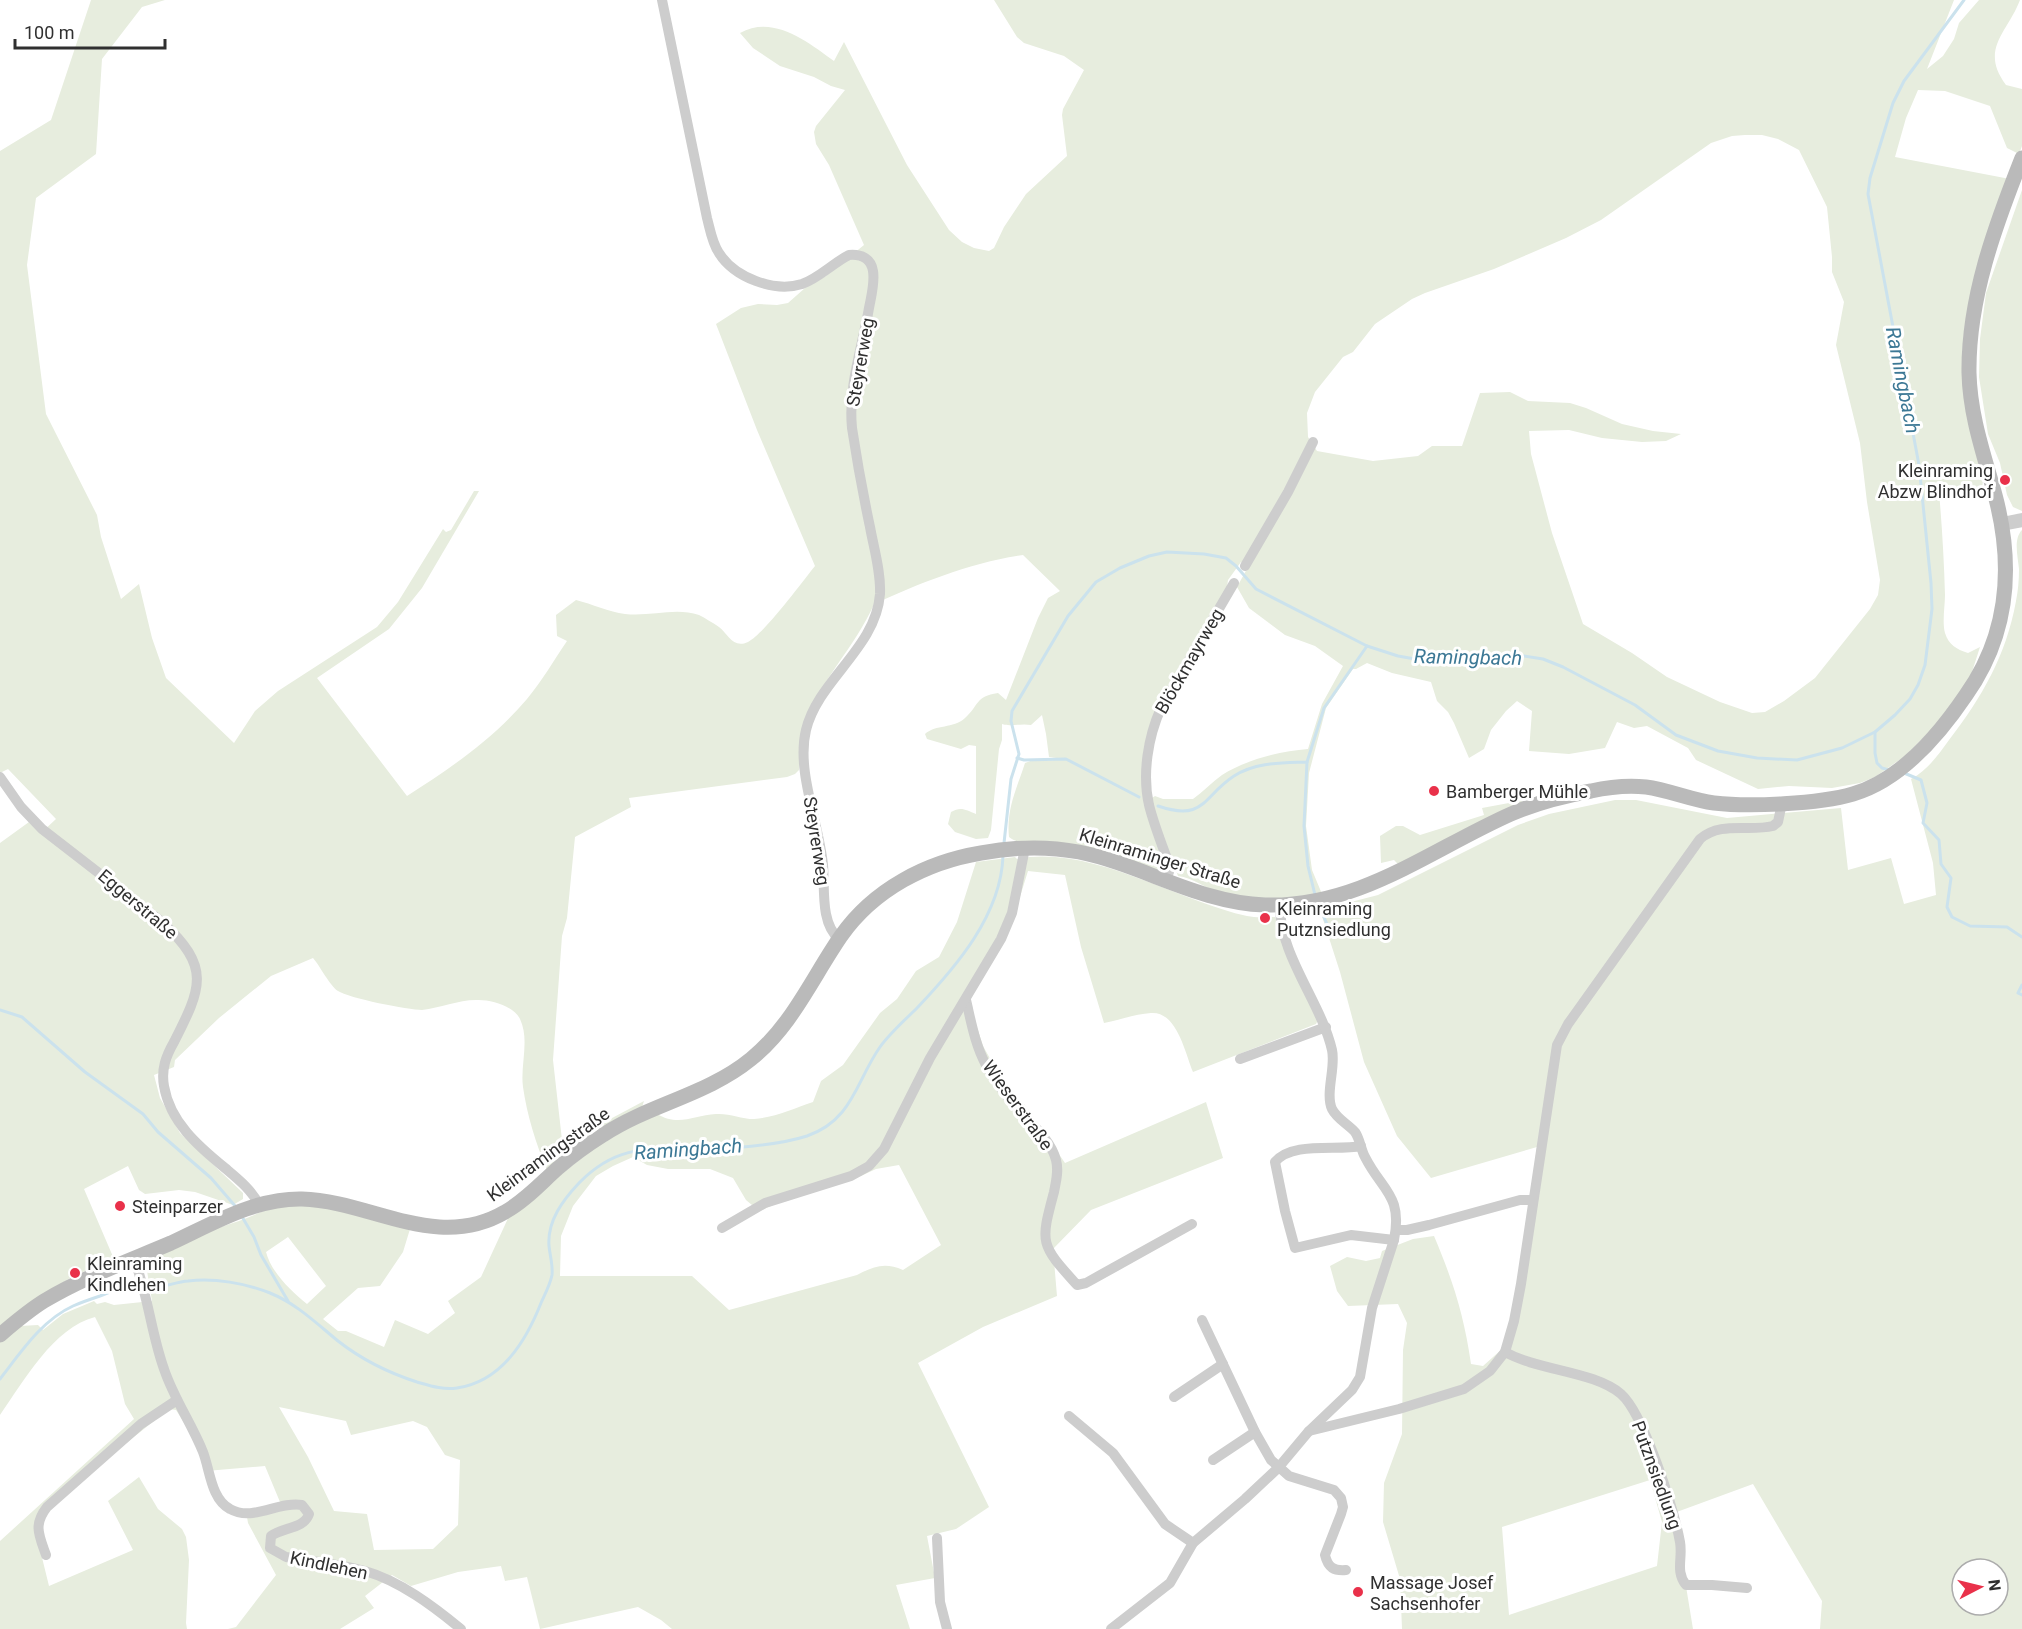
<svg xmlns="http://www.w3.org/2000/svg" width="2022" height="1629" font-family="Roboto,sans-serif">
<rect width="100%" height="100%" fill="#fff"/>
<!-- green -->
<g fill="#e7edde" fill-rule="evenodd">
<path d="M91,0H165L142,7L102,59L96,154L36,198L27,265L46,414L97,515L101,537L121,599L139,584L152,638L166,678L234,743L255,711L278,691L377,627L398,602L443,529L446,532L451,530L474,491H479L422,588L389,629L317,678L407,796C452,767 492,740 527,699C542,681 554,660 567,641L557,636L556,615L576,600C592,604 609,612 625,614C650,617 675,607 699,615C705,618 713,623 719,627C728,634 733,649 748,642C764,634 802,582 815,566L757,430L716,324L741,308L758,304L777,305L788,303L805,288L826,276L864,245L829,165L816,144L814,132L816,126L845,90L831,86L814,77L780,66L753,48L740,33C773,14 808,42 834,61L844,42L907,165L949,230L962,242L974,248L989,251L994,248L1004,227L1026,194L1067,156L1062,115L1063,109L1084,70L1064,56L1024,43L1017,37L994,0H1954L1927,69L1943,56L1954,39L1959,23L1979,0H2020C2008,32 1979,49 2006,85L2022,89V146L2019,154L2007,148L1990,106L1945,91L1918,90L1906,118L1895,157L2010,179C1984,244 1957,314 1963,386C1966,418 1975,449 1983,480L1982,489L1939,492C1942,526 1944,560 1945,595C1945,606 1942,622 1945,633C1949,645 1956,649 1968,653L1980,647L1971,675L1948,713L1905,756L1875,777L1860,783L1832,788L1789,786L1758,789L1696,760L1688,748L1647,726L1634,728L1617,722L1605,748L1569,754L1529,751L1532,711L1517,701L1506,711L1491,730L1484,749L1469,758L1454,723L1448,712L1437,701L1431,682L1392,673L1367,663L1356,669H1353L1326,708L1309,773L1306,826L1312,870L1322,894C1294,902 1247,905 1220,894C1206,888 1193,878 1178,876L1153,810L1152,798L1155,796L1163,799H1193C1203,792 1212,782 1222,775C1246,760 1280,751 1308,749L1322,704L1343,666L1315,646L1285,635L1249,608L1237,587L1248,567L1241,562L1228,580L1227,587L1162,696L1147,737L1145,749L1144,794L1146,806L1163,857L1162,867L1157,873C1120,858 1085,847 1044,844C1032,844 1018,844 1009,837C1006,809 1017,788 1025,763L1036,759L1038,761L1056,760V758L1049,757L1046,734L1042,715L1031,725C1021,723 1010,727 1002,724V740L999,749L991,830L988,838L976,839L955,832L948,824L951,812C961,806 966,810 976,814V746L969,745L961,749L927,739L925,734C936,724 953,729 965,718C979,706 975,696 998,693L1006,700L1038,618L1048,598L1060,591L1023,555C972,562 920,583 874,604C855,648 818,682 803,728C799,741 800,757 799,770L795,774L787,777L629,798L631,807L575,837L567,918L562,936L553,1060L563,1149L599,1125L644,1101L642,1107L572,1150L547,1170C536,1144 527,1115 523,1087C520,1065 530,1040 520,1019C514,1006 490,999 476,1000C458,1000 440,1008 422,1010C409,1010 348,998 338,991C330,986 320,966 313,958L271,976L219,1018L175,1060L174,1067L154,1075L160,1098L180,1133L243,1193V1199L233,1205L195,1192L179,1190L145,1194L139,1190L128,1166L84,1189L114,1259L78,1274L76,1270L71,1273L73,1276L47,1293L0,1329V843L29,822L41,833L56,819L8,769L0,773V151L51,120ZM1745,135H1762L1778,139L1799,150L1827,207L1832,257V272L1844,302L1836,345L1860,443L1867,502L1880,580L1878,595L1870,609L1815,678L1784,701L1765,712L1752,713L1720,702L1667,677L1632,653L1583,624L1552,533L1531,454L1529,431L1569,430L1602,438L1642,442L1666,441L1681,434L1653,431L1622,424L1586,408L1570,403L1528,401L1510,392L1480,393L1462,446H1432L1418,456L1373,461L1317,451L1308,437L1307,413L1315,392L1343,357L1353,352L1375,324L1412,299L1425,293L1494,269L1566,238L1601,220L1711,143L1732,136Z"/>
<polygon points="2022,190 2022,511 2013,507 2007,495 2000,463 1988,434 1979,377 1980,339 1986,293"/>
<path d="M2022,530V1629H1820L1822,1601L1753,1484L1674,1513L1693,1629H1402L1400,1579L1383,1522L1384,1483L1402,1434L1403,1350L1407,1323L1398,1304L1348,1306L1337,1291L1330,1266L1347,1257L1366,1261L1380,1258L1382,1251L1413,1239L1434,1236C1453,1281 1464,1315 1471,1364L1483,1366L1502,1349L1514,1315L1537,1147L1431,1178L1397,1136L1364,1062L1340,972L1320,910L1378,895L1518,825L1549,814L1615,800H1636L1727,818L1841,808L1848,870L1891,858L1904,904L1936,895L1933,863L1911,779C1928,770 1938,755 1949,740C1982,697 2006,656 2016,601C2018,591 2019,580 2019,569C2018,557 2013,539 2022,530ZM1650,1480L1662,1522L1657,1566L1509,1615L1502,1527ZM1962,1569H1998V1605H1962Z"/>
<polygon points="1525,800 1400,866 1394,860 1381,863 1380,836 1396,826 1403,826 1420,835 1484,815 1482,808"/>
<path d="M1015,857L1017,859C1090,844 1177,901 1247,916C1256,918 1266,917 1275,917L1318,1020L1316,1024L1193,1072C1185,1053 1177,1011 1151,1013C1136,1014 1119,1020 1104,1023L1081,947L1065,875L1028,871L1019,900L969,1002L983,1046L997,1071L1026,1106L1065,1163L1206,1102L1223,1158L1091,1210L1053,1249L1057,1296L983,1327L918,1363L989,1507L956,1529L927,1536L935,1578L896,1585L910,1629H672L661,1620L638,1607L540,1629L527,1577L505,1581L501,1566L458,1572L411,1586L392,1575L365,1596L374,1608L340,1629H228L236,1627L276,1575L248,1523L246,1511L280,1502L265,1466L206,1471L197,1443L176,1410L169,1409L105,1460L34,1525L49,1586L133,1550L108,1501L139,1477L158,1509L182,1529L186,1537L189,1560L186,1623L187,1629H0V1541L134,1419L125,1404L112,1351L95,1317C54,1327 23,1382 0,1415V1341L20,1326L38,1325L43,1330L63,1314L94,1301L97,1304L105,1302L114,1305L152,1301L146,1265L149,1258C179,1245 208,1230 239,1221C255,1215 270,1207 287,1205C328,1202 371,1219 410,1229L403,1252L380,1286L358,1288L323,1319L338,1331H346L384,1347L395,1320L428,1334L455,1313L448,1301L481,1277L510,1214L614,1133L657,1114C679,1127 694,1115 716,1114C729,1113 741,1119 754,1119C773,1118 795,1108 813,1102L821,1081L843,1065L880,1013L897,999L916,971L939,957L957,922L976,862ZM633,1157L647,1165L668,1169H710L733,1178L746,1200L759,1211L783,1201L861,1176L876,1169L899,1165L941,1245L903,1270C885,1262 874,1266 857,1275L729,1310L692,1276H560L561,1236L573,1206L596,1176L613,1166ZM288,1237L326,1286L307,1304C291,1291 271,1272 266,1252ZM279,1407L346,1421L351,1435L413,1421L427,1427L445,1455L460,1460L458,1525L433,1549L374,1550L367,1514L334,1511L308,1457Z"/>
</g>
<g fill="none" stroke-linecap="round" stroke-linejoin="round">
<!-- stream -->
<g stroke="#cbe2ed" stroke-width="3">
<polyline points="1875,732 1875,753 1877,763 1882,768 1889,770"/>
<polyline points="1017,758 1024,760 1066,759 1139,797"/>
<polyline points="1307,762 1304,826 1308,866 1315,895"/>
<polyline points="1904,773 1921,780 1927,803 1923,823 1939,840 1941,864 1951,878 1947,907 1952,917 1970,926 2007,927 2022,937"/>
<path d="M1158,806C1205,822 1203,796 1234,776C1256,762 1282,763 1307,762L1324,708L1367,646"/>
<polyline points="1004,843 1011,779 1019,754 1011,721 1012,711 1068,616 1096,582 1120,568 1149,556 1167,552 1204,554 1226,558 1236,566 1256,589 1367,646 1398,656 1415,659 1435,659 1512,654 1543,659 1563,667 1635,705 1676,735 1718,751 1757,758 1797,760 1842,748 1875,732 1895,715 1910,699 1918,685 1925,665 1932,609 1931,583 1919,465 1868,194 1870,178 1893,103 1904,81 1964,0"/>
<polyline points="1318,904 1332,935"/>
<polyline points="2022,985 2018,993 2022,995"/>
<polyline points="0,1010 22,1017 85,1072 143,1114 158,1132 211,1178 236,1207"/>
<polyline points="241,1215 254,1237 261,1255 288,1301"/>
<path d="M147,1287C162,1289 174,1282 188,1281C215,1278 245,1283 270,1293C297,1304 316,1323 338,1341C361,1359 389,1373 417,1382C431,1386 443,1390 457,1388C502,1381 526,1341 541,1303C545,1294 550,1285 552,1275C553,1265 550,1256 549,1246C547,1221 563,1200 579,1183C620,1141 654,1150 706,1149C736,1148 779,1145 807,1136C853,1120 856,1081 880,1047C890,1033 905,1020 917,1008C956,967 1001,915 1003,856"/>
<path d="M0,1379C21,1352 42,1320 73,1306C82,1302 91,1299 100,1296C113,1291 126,1285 141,1286"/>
</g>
<!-- minor -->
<g stroke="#cdcdcd" stroke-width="10">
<path d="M662,0L707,218C710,229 712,243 719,253C734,277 774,293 802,284C819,278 833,263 849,255C861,254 871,258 873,271C875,283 871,297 869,308C862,349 848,386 852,428C857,461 863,494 870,527C874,549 881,572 880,594C876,648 818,680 806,730C796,771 819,823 823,865C825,888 820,923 839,939"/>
<polyline points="1245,566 1288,492 1313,442"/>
<path d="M0,777L21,807L42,829L162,922C211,967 202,987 174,1042C166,1056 161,1069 164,1086C170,1122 198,1146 225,1168C238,1179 252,1190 259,1205"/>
<path d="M1165,881L1169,872V864C1162,845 1154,825 1149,805C1142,774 1148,737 1161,708L1234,583"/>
<path d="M966,1000C971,1021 975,1045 986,1065C992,1077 1001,1088 1009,1099C1024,1118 1050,1136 1056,1160C1059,1171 1056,1181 1054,1192C1040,1244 1040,1244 1077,1285L1086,1283L1192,1224"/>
<polyline points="1240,1059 1326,1027"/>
<path d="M1361,1146C1337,1151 1292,1141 1275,1162L1285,1211L1295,1248L1351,1235L1394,1240"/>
<polyline points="722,1228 765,1203 851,1176 869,1166 884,1149 930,1058 1001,939 1012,913 1025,848"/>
<polyline points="1396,1230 1407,1230 1429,1225 1520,1200 1533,1200"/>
<path d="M134,1259C148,1294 151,1333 164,1369C174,1399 192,1424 203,1452C210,1470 211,1499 230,1509C253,1522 278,1501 302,1505L309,1514C304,1529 283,1527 271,1536L270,1548L286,1557C312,1561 340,1564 365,1571C400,1581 433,1606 461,1629"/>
<path d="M1202,1320L1255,1432L1271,1460L1289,1476L1334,1490L1341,1498L1343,1507L1341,1514L1325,1555C1328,1568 1334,1571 1346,1570"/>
<path d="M1505,1352C1539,1371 1594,1371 1621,1394C1644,1414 1674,1510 1680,1542C1683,1558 1675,1571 1686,1585H1712L1747,1588"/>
<polyline points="1174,1397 1223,1364"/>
<polyline points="1069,1416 1113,1453 1165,1524 1193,1543"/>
<path d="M1309,1431L1399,1409L1464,1389L1490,1371L1505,1352L1514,1321L1521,1284L1557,1045L1568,1024L1700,839C1721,821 1748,832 1773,826L1778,822L1782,803"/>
<polyline points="1213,1460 1255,1432"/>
<polyline points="937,1538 940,1602 947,1629"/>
<path d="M46,1555C39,1535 33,1525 47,1507L141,1424L177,1400"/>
<path d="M1111,1629L1170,1583L1193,1543L1245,1499L1278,1468L1309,1431L1352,1390L1360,1377L1372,1308L1394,1240C1403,1195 1382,1191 1365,1157C1361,1150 1360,1139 1355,1132C1348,1124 1337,1119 1332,1109C1325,1093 1336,1067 1332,1050C1321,1002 1279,955 1280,905"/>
</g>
<!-- tertiary -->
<polyline stroke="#cdcdcd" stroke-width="14" points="2002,524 2022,520"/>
<!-- secondary -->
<path stroke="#bababa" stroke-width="15" d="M0,1335C14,1323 28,1311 44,1301C84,1277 129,1261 171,1243C212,1224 255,1198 302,1199C371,1201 437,1252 505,1212C525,1201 541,1183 558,1168C572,1156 587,1145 603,1135C650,1104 707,1095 751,1059C792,1026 812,978 841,936C874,889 927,862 981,853C1013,847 1047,846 1079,852C1143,865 1199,903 1265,905C1358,908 1430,850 1511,814C1536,803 1563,796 1591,791C1609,787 1628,785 1646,787C1669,790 1691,800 1714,803C1749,807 1819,804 1853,794C1901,780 1939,735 1966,695C2009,634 2014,566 1995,495C1984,455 1970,416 1969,373C1968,299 1995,226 2022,158"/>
</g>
<!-- markers -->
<g fill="#e9314a" stroke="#fff" stroke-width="2">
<circle cx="2005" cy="480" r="6"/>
<circle cx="1434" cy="791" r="6"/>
<circle cx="1265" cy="918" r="6"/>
<circle cx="120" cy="1206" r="6"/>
<circle cx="75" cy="1273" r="6"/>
<circle cx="1358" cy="1592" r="6"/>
</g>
<g text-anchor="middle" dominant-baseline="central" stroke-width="6" stroke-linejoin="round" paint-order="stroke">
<!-- street labels -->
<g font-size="18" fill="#303030" stroke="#fff">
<text transform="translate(860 362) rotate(-80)">Steyrerweg</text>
<text transform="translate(1189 661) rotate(-60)">Blöckmayrweg</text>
<text transform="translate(817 841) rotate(81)">Steyrerweg</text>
<text transform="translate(1160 858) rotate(17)">Kleinraminger Straße</text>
<text transform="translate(138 904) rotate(40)">Eggerstraße</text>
<text transform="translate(1018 1105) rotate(54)">Wieserstraße</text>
<text transform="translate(548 1154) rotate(-36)">Kleinramingstraße</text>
<text transform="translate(1657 1475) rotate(70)">Putznsiedlung</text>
<text transform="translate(329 1565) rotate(12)">Kindlehen</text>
</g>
<!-- poi labels -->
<g font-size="18" fill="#303030" stroke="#fff" text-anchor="start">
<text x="1993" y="470" text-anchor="end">Kleinraming<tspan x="1993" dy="21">Abzw Blindhof</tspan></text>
<text x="1446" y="791">Bamberger Mühle</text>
<text x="1277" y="908">Kleinraming<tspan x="1277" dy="21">Putznsiedlung</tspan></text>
<text x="132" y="1206">Steinparzer</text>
<text x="87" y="1263">Kleinraming<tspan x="87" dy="21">Kindlehen</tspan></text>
<text x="1370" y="1582">Massage Josef<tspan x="1370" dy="21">Sachsenhofer</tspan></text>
</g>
<!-- water labels -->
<g font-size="20" font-style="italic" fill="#3c7895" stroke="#fff">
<text transform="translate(1903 380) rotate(79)">Ramingbach</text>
<text transform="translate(1468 657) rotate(1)">Ramingbach</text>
<text transform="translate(688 1149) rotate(-4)">Ramingbach</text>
</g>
</g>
<!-- north arrow -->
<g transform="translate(1980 1587) rotate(83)"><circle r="28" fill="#ffffff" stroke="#acacac" stroke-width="1.5"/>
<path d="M0-4.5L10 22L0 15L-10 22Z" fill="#e9314a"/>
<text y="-9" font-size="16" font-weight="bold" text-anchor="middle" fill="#303030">N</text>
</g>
<!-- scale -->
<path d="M15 39v9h150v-9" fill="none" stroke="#303030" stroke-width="3"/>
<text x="24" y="39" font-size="18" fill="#303030" stroke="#ffffff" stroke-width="4.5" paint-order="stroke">100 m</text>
</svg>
